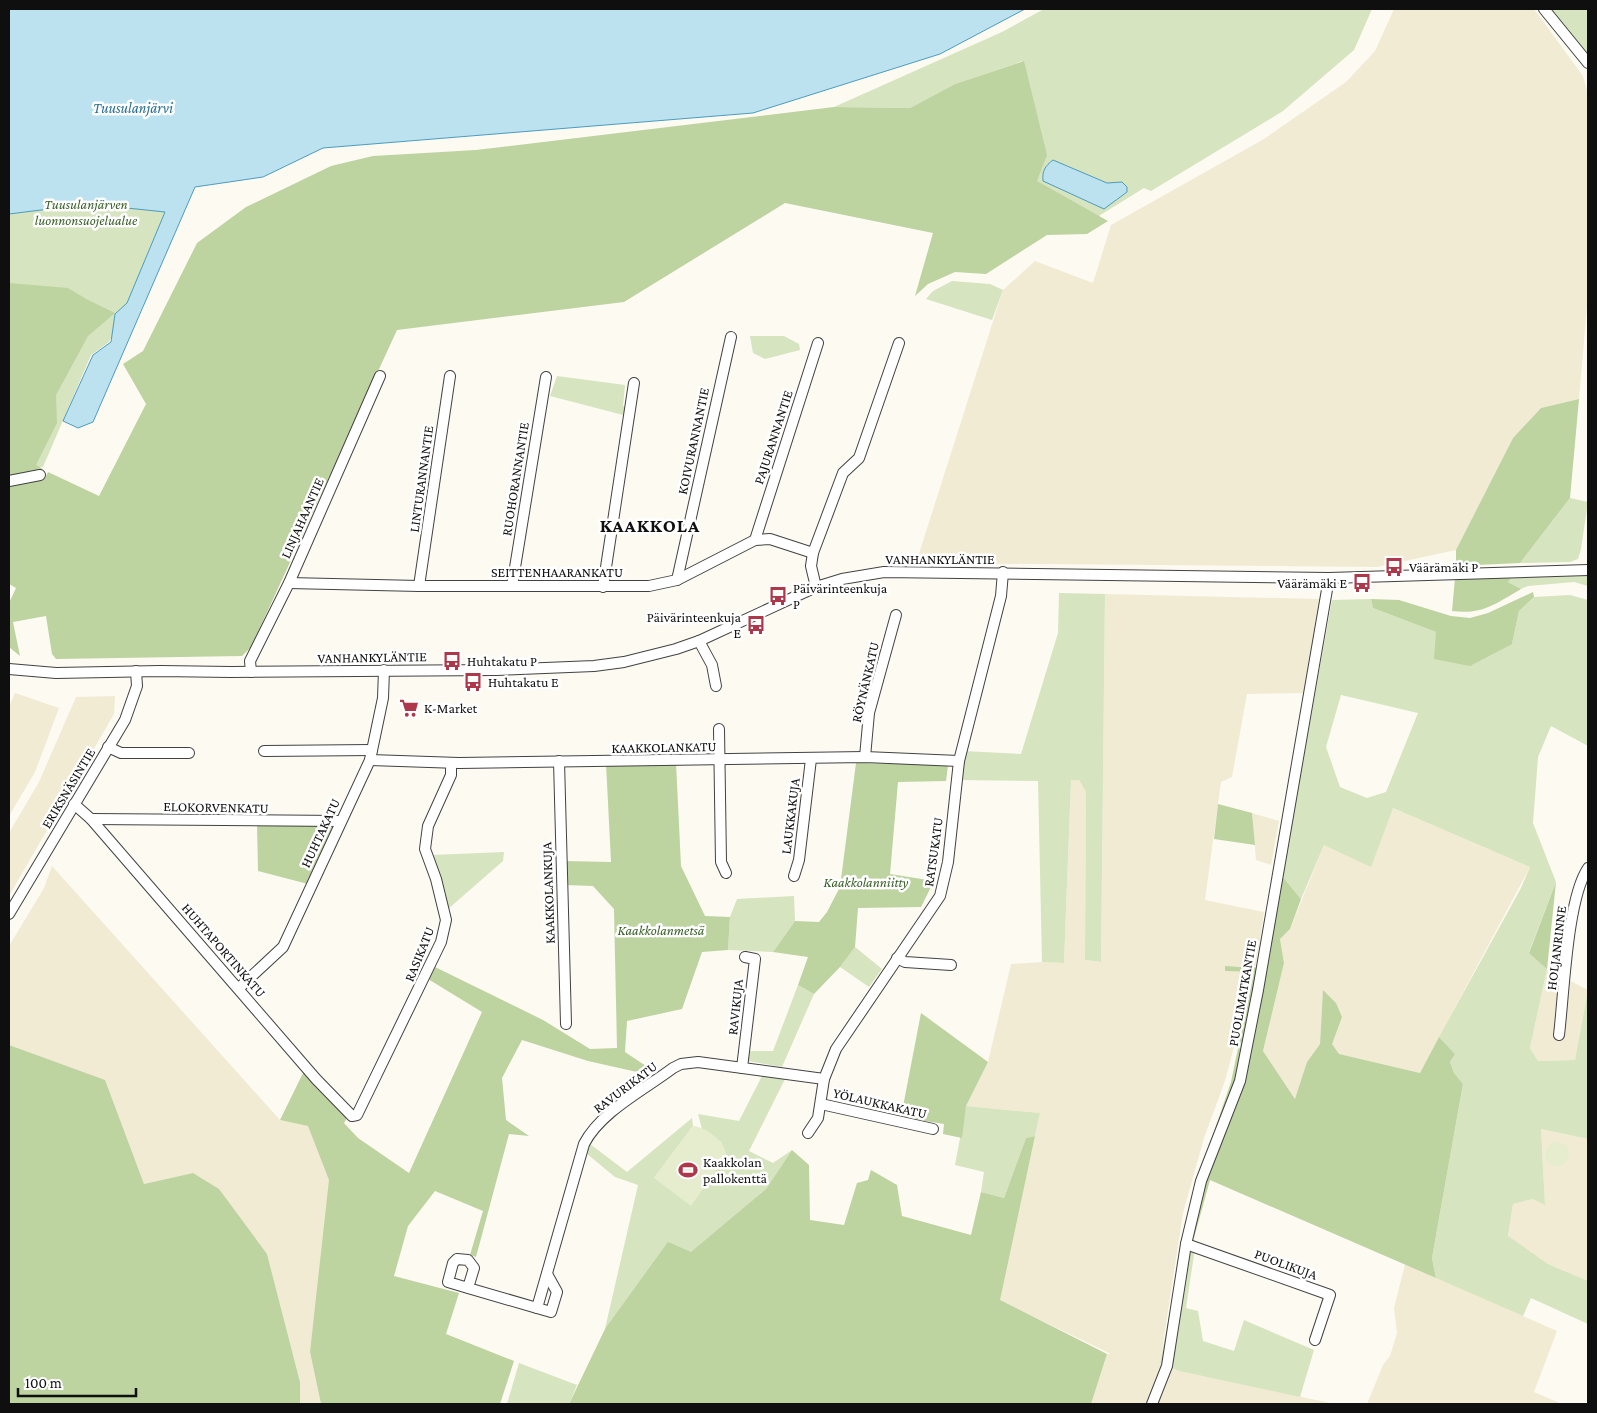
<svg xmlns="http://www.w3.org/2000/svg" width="1597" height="1413" font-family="'Crimson Pro',serif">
<rect width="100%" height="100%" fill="#fdfaf2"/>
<!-- farmland -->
<g fill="#f1ebd4">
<polygon points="1394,9 1534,9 1583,76 1588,94 1588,295 1579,399 1541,408 1513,438 1456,550 1377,567 916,563 1003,290 1035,261 1093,283 1111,225 1264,139 1346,82 1375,51"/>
<polygon points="1105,594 1320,599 1304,693 1247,694 1232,777 1221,782 1205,900 1264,912 1256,966 1225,966 1225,971 1254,972 1225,1081 1204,1138 1183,1213 1160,1363 1179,1371 1335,1404 1091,1404 1107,1354 1111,1354 999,1300 1040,1113 966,1106 988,1062 1011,964 1042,962 1064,963 1071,780 1079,780 1086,792 1085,960 1101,962"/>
<polygon points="15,693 59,708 35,772 9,816 9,707"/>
<polygon points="115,696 114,714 9,896 9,833 39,782 76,697"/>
<polygon points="1393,808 1530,867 1420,1073 1338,1054 1332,1044 1323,991 1320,1044 1307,1062 1296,1100 1263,1051 1284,963 1280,939 1290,929 1324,845"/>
<polygon points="1252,813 1279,821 1271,865 1256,860"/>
<polygon points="52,866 280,1120 309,1126 331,1183 310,1352 321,1404 300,1404 300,1382 267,1254 193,1173 144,1184 105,1081 9,1045 9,946 44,888"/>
<polygon points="1547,969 1588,990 1575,1060 1538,1061 1530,1048"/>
<polygon points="1541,1129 1588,1139 1588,1281 1548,1264 1508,1237 1513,1204 1533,1199 1545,1204"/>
<polygon points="1405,1264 1557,1331 1534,1392 1562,1404 1367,1404 1383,1365 1390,1356 1397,1333 1394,1308"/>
</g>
<!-- green -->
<g fill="#d6e4bf" fill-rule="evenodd">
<polygon points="1044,9 1372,9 1354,50 1283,111 1151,191 1144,188 1094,219 1030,191 1044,144 1023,61 955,84 910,108 834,107 1002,32"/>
<polygon points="1550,9 1588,9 1588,57"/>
<polygon points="9,83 166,211 165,224 109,342 91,355 43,467 9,467"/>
<polygon points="952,281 990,284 1003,290 992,320 926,299 933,291"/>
<polygon points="750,336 784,336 799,344 800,350 765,359 753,353"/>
<polygon points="557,376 625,385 623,406 628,408 627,416 550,396"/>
<polygon points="1570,498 1588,502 1581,549 1578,559 1570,562 1520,563"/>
<polygon points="1513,575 1588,576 1588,586 1574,582 1528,586 1521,589 1508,582"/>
<polygon points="1059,593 1105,594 1101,962 1085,960 1086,792 1079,780 1071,780 1064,963 1042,962 1038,781 958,780 963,751 1021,754 1058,633"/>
<path d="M1570,595L1588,600V746L1551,726L1538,757L1533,823L1556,882L1529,952L1547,969L1530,1048L1538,1061L1575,1060L1588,990V1139L1541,1129L1545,1205L1533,1199L1513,1204L1508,1236L1548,1264L1588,1281V1324L1531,1298L1523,1316L1436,1278L1432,1258L1463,1084L1454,1073L1450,1062L1455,1054L1439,1037L1521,888L1530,867L1393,808L1371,867L1324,845L1301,899L1282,876L1332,600L1371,599L1373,608L1436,632L1512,644L1519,611L1534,597ZM1341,695L1418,713L1386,792L1367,798L1340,787L1326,747Z"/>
<polygon points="504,852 503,861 448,909 432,855"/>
<polygon points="794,896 795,921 773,952 728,950 730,917 737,899"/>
<polygon points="855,947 882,969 869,987 840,967"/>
<polygon points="798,985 814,994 782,1067 748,1061 748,1051 773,1051"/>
<polygon points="762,1076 785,1079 749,1151 773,1163 792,1150 766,1189 605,1329 638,1185 615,1177 586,1153 590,1144 627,1172 692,1118 693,1126 654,1178 722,1143 702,1129 698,1114 739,1121"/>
<polygon points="966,1106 1040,1113 1035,1136 1026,1138 1004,1198 981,1192 984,1172 955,1165"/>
<polygon points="1185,1234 1194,1238 1195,1248 1186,1308 1198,1311 1203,1341 1234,1351 1244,1320 1314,1350 1300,1397 1179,1371 1160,1363"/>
<polygon points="519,1363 577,1385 569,1404 507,1404"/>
</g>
<!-- forest -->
<g fill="#bdd3a0">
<polygon points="1024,61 1047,155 1037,181 1108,221 1087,234 1047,235 986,274 955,272 928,284 915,296 933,233 785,203 624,302 397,330 251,647 242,656 56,659 52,654 46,616 13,622 20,656 9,647 9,603 16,588 9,584 9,487 45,478 48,472 99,496 146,404 123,364 143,351 197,243 246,207 331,166 373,156 476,150 834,107 910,108 955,84"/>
<polygon points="9,283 68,288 88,300 115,313 88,336 56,395 57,423 36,465 43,469 9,477"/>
<polygon points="1579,399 1570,498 1520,563 1456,566 1456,550 1513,438 1541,408"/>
<path d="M1513,575L1508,582L1521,589C1495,604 1482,615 1452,611L1455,578Z"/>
<polygon points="1533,592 1534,597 1519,611 1512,644 1470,666 1434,659 1436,632 1373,608 1371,599 1399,600 1451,616 1470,618 1488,613"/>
<polygon points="606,763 676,763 681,866 705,916 730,917 728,950 702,952 682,1009 627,1021 625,1052 652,1070 646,1074 588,1061 522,1040 502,1078 506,1120 529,1136 509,1134 476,1257 470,1255 483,1211 435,1191 408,1226 394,1276 459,1293 446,1334 514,1361 500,1404 321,1404 310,1352 329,1180 308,1126 280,1120 305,1069 348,1116 344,1123 358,1138 409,1173 482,1012 428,979 435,967 543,1020 590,1049 617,1048 614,909 593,886 564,885 564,861 611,862"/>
<polygon points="856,763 948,765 946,781 898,782 890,874 934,881 921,907 858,908 855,947 840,967 814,994 798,985 808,957 773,952 795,921 819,922 827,912 840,887"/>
<polygon points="1218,804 1252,813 1255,845 1214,839"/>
<polygon points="257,824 333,826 308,884 258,871"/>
<polygon points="1282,876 1301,899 1290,929 1280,939 1284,963 1263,1051 1295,1099 1307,1062 1320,1044 1323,990 1336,1003 1342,1017 1332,1044 1339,1054 1420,1073 1439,1037 1455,1054 1450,1062 1454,1073 1463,1084 1432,1258 1436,1278 1210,1180 1194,1238 1185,1234 1193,1193 1231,1082 1254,972 1225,971 1225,966 1266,968"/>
<polygon points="1556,882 1547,969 1529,953"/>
<polygon points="921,1013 988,1062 966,1106 962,1138 943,1134 944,1124 901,1117"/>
<polygon points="9,1045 105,1080 144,1184 193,1173 219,1189 267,1254 300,1382 300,1404 9,1404"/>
<polygon points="1035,1136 1000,1300 1107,1354 1091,1404 569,1404 605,1329 668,1242 691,1252 766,1189 792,1150 809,1165 810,1220 844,1225 857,1183 868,1180 871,1170 897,1185 902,1216 971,1235 981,1192 1004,1198 1026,1138"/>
</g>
<!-- pitch -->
<g fill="#e6edcf">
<path d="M693,1126C706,1127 726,1142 726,1156L691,1206L654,1178Z"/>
<circle cx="1557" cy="1154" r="12"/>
</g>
<!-- water -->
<g fill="#bce1ef" stroke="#4c9cbd">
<polygon points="9,9 1025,9 940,54 753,113 323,148 263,177 195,187 93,422 78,428 63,421 93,355 111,342 115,314 127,303 165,212 89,204 9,214"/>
<path d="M1053,160L1107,183L1122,182L1127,187V192L1104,209L1043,181C1042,171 1045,166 1053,160Z"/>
</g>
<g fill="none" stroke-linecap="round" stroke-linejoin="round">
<!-- minor casing -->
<g stroke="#424242" stroke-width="12">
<g id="minor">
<polyline points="1544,9 1588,63"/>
<polyline points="9,481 40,475"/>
<polyline points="755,540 818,343"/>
<polyline points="677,580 731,337"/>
<polyline points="289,583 419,586 649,586 677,580 755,540 770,539 813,553"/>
<polyline points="419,586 450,376"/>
<polyline points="512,586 546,377"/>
<polyline points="603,587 634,383"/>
<polyline points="816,587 811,566 813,553 843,473 859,458 899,343"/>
<polyline points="699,641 712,665 716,686"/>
<polyline points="9,669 56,673 160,671 231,672 496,670 594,666 624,662 676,649 699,641 816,587 842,579 884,572 1329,578 1588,570"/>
<polyline points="251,672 250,661 289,583 380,376"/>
<polyline points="719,729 721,862 726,873"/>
<polyline points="108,747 121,753 189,753"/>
<polyline points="264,751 372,750"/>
<polyline points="865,757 869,713 896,615"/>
<polyline points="370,760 459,763 865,757 959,761"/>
<polyline points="559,761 566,1024"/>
<polyline points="74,804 91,819 316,1079 352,1116 357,1115 441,942 446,920 436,879 425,849 428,826 451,775 451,763"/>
<polyline points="91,819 340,821"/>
<polyline points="794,876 799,860 811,759"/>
<polyline points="9,914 125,720 137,686 136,671"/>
<polyline points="897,958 905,962 951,965"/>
<polyline points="239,988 283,947 370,760 383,698 384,670"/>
<path d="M1559,1035C1564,994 1567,899 1588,868"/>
<polyline points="742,1068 755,959 745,957"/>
<polyline points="821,1104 933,1129"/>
<polyline points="808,1133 818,1118 824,1079 836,1049 940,896 948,862 959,761 1001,596 1003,572"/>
<polyline points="1186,1244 1330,1295 1315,1340"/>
<path d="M468,1288L448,1282L453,1263L457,1259L468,1260L474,1268L468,1288L537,1308L584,1144C600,1112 644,1090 673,1068L681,1064L698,1062L824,1079"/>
<polyline points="537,1308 551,1312 557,1292 547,1274"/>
<polyline points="1152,1404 1167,1366 1186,1244 1201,1181 1240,1081 1258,990 1329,578"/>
</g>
</g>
<!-- minor -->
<use href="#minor" stroke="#fff" stroke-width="10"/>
</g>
<!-- icons -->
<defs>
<g id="bus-bare" transform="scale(1.5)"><path d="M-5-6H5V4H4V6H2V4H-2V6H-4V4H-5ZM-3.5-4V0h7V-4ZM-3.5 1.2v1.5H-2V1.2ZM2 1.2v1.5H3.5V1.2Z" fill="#ae374a" stroke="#fff" stroke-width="2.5" paint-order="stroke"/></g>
<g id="supermarket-bare" transform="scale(1.5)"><path d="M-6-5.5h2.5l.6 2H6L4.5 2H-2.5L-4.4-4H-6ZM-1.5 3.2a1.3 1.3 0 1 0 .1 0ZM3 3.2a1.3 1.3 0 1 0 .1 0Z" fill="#ae374a" stroke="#fff" stroke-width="2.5" paint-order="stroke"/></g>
<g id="stadium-bare" transform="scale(1.5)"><path d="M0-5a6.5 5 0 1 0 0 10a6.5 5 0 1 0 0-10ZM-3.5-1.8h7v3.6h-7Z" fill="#ae374a" stroke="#fff" stroke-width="2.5" paint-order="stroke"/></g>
</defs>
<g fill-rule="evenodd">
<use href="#bus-bare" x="1394" y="567"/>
<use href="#bus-bare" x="1362" y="583"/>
<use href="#bus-bare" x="778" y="596"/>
<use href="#bus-bare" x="756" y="625"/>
<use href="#bus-bare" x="452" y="661"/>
<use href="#bus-bare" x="473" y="682"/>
<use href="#supermarket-bare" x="409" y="708"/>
<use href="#stadium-bare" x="688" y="1170"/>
</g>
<g text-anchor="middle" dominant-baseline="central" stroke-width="5" stroke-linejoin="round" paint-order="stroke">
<!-- park labels -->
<g font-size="14" font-style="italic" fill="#385f26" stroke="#fff">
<text x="86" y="204">Tuusulanjärven<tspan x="86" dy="16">luonnonsuojelualue</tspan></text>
<text x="866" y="882">Kaakkolanniitty</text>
<text x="661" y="930">Kaakkolanmetsä</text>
</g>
<!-- street labels -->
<g font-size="14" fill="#0f0f0f" stroke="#fff">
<text transform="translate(773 437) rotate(-72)">PAJURANNANTIE</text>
<text transform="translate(693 441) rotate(-78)">KOIVURANNANTIE</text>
<text transform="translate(421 479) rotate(-82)">LINTURANNANTIE</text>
<text transform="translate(515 479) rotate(-81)">RUOHORANNANTIE</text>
<text transform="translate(302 518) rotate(-66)">LINJAHAANTIE</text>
<text x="940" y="559">VANHANKYLÄNTIE</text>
<text x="557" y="572">SEITTENHAARANKATU</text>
<text transform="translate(372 657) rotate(-1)">VANHANKYLÄNTIE</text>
<text transform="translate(865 682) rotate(-77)">RÖYNÄNKATU</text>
<text transform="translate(664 747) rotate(-1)">KAAKKOLANKATU</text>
<text transform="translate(68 788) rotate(-59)">ERIKSNÄSINTIE</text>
<text transform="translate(216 807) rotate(1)">ELOKORVENKATU</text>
<text transform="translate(790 816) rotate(-83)">LAUKKAKUJA</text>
<text transform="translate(320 833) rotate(-65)">HUHTAKATU</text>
<text transform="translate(933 852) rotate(-82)">RATSUKATU</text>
<text transform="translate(548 893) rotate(-92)">KAAKKOLANKUJA</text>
<text transform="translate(1556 948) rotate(-83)">HOLJANRINNE</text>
<text transform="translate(224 950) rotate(49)">HUHTAPORTINKATU</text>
<text transform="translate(419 954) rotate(-68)">RASIKATU</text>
<text transform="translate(1242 993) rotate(-80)">PUOLIMATKANTIE</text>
<text transform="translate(735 1007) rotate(-84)">RAVIKUJA</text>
<text transform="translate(625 1087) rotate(-37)">RAVURIKATU</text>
<text transform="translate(880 1103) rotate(13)">YÖLAUKKAKATU</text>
<text transform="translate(1286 1264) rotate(20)">PUOLIKUJA</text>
</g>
<!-- poi labels -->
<g font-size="14" fill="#0f0f0f" stroke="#fff" text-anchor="start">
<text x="1409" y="567">Väärämäki P</text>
<text x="1347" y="583" text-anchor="end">Väärämäki E</text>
<text x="793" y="588">Päivärinteenkuja<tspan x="793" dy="16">P</tspan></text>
<text x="741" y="617" text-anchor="end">Päivärinteenkuja<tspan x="741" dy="16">E</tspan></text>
<text x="467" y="661">Huhtakatu P</text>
<text x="488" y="682">Huhtakatu E</text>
<text x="424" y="708">K-Market</text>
<text x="703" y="1162">Kaakkolan<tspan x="703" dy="16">pallokenttä</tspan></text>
</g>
<!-- water labels -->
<g font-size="15" font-style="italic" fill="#266e92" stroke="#fff">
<text x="133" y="108">Tuusulanjärvi</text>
</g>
<!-- district labels -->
<g font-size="19" font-weight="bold" letter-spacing="1" fill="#0f0f0f" stroke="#fff">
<text x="650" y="525">KAAKKOLA</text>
</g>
</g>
<!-- border -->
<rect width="1597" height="1413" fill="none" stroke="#0f0f0f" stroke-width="20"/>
<!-- scale -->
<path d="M18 1388v8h118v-8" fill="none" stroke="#0f0f0f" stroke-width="2.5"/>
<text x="25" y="1388" font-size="15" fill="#0f0f0f" stroke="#ffffff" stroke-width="4" paint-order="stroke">100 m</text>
</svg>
